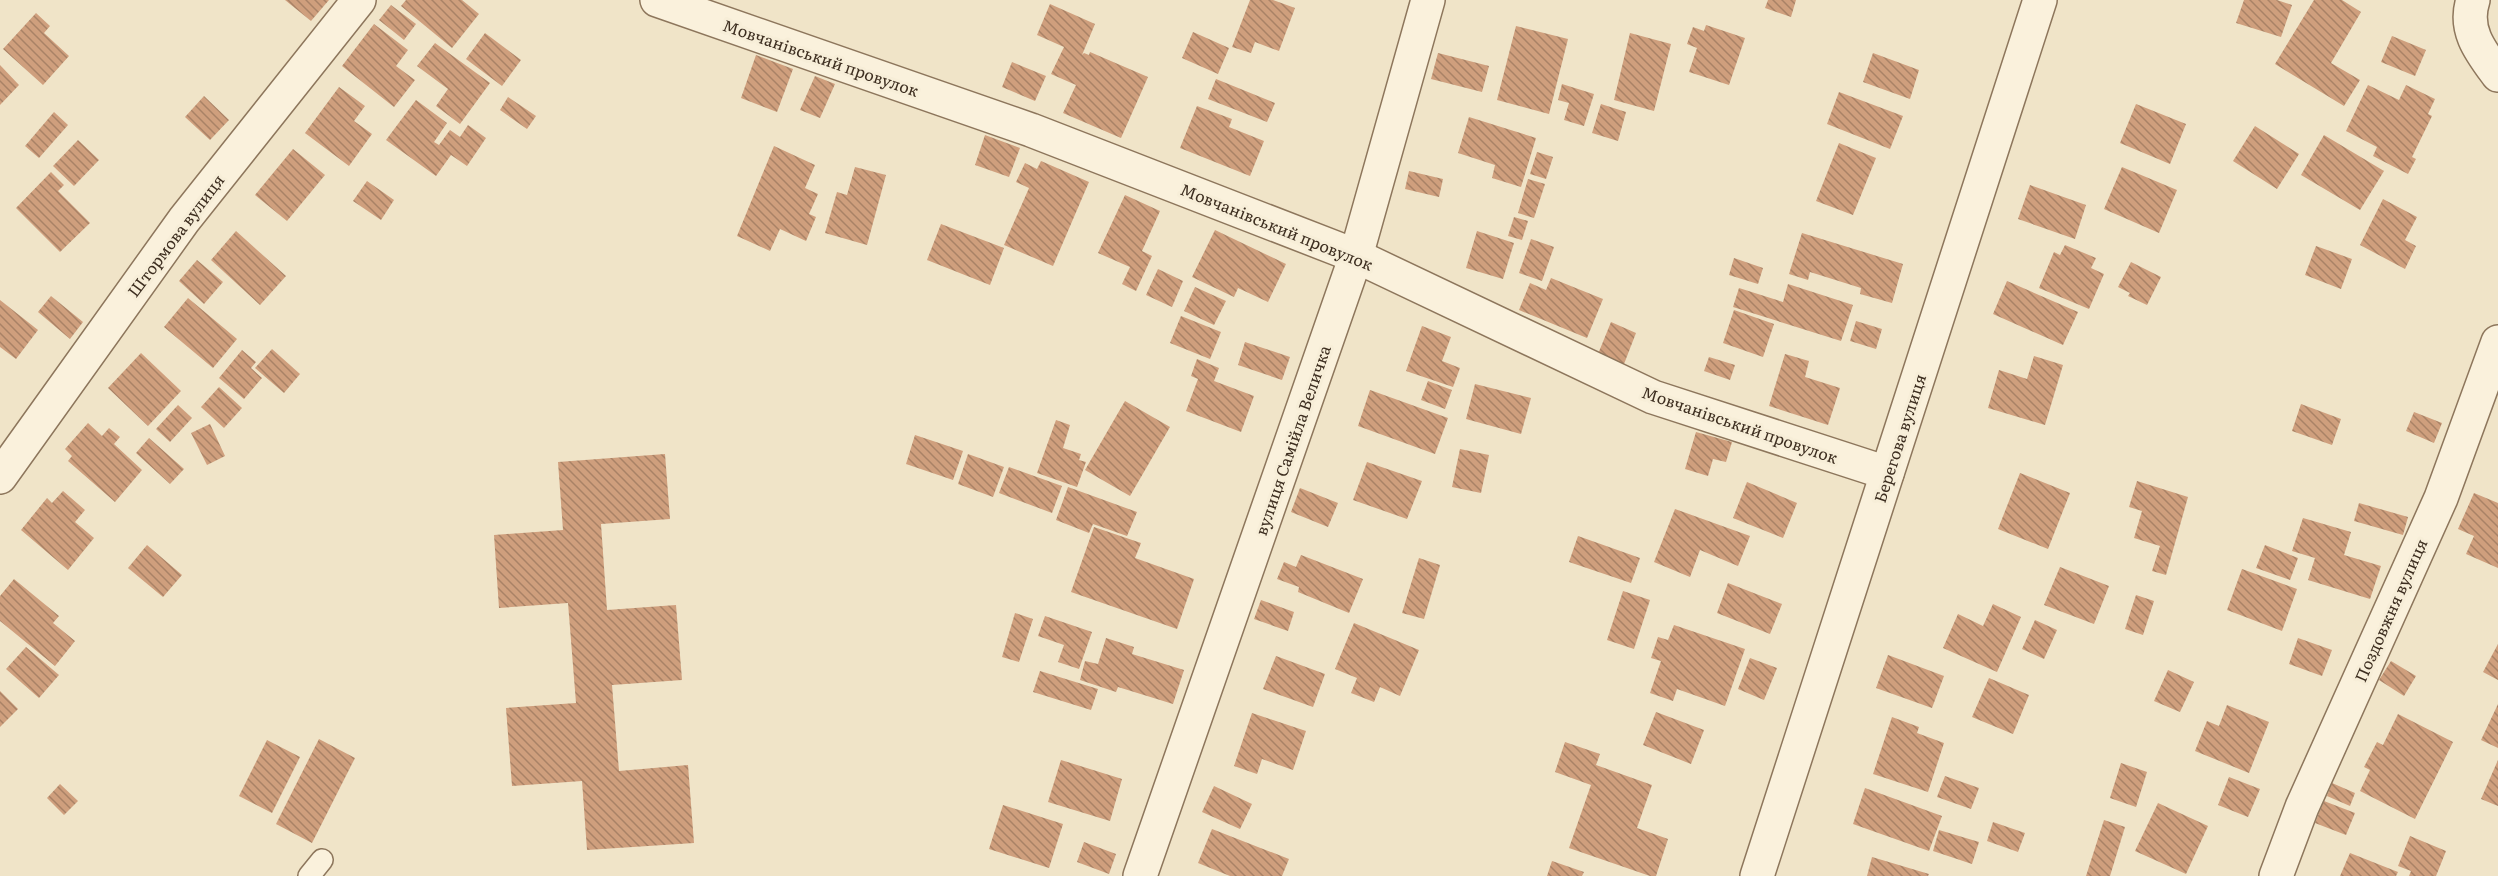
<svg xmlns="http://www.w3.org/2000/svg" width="2498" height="876" font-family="Literata,serif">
<defs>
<pattern id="building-back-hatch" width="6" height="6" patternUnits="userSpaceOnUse" patternTransform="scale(1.5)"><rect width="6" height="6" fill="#cf9f7d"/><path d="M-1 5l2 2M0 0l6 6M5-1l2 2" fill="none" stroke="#a98266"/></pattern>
</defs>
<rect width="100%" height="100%" fill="#f0e4c8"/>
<!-- building -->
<g fill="url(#building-back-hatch)">
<polygon points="285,0 329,0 311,21"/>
<polygon points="406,0 462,0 479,14 452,48 401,6"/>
<polygon points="1250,0 1273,0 1295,8 1279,51 1255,42 1251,53 1232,47"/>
<polygon points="1768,0 1796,0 1791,17 1765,8"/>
<polygon points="2244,0 2277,0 2292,5 2281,37 2236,23"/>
<polygon points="2314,0 2342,0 2361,12 2331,63 2360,80 2344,106 2275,64"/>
<polygon points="1050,4 1095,24 1082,55 1084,53 1089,55 1090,52 1148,77 1121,138 1063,113 1076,85 1051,74 1064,47 1037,35"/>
<polygon points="391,5 416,24 404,40 379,20"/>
<polygon points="36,13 50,26 44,33 69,56 43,85 3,49"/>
<polygon points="374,24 408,50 396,66 415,80 394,107 342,66"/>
<polygon points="1706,25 1745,38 1729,85 1689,72 1697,48 1687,44 1693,27 1704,31"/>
<polygon points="1516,26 1568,39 1549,114 1497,100"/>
<polygon points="1193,32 1229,48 1218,74 1182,58"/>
<polygon points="485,33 521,60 502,86 466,59"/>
<polygon points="1630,33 1671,44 1654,111 1614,100"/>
<polygon points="2392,36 2426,50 2415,76 2381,62"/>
<polygon points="435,43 490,83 460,124 436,106 448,89 417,66"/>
<polygon points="1438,53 1489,66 1482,92 1431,79"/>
<polygon points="1873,53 1919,70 1910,99 1863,82"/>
<polygon points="756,55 793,69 777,112 741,98"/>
<polygon points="1012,62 1046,76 1035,101 1002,87"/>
<polygon points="0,65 19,85 0,105"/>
<polygon points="815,76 835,84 820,118 800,110"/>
<polygon points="1216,79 1275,103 1267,122 1208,99"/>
<polygon points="1562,84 1594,94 1584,126 1564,120 1569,103 1558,100"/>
<polygon points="2368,85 2399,100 2406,85 2435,99 2428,114 2432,116 2412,157 2416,159 2408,174 2373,156 2377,147 2346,131"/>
<polygon points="339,87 365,106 354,121 372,134 349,166 305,133"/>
<polygon points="1839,92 1903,116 1890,149 1827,124"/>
<polygon points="204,96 229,120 210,140 185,117"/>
<polygon points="508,97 536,116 527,129 500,110"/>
<polygon points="416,100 447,123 434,142 439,145 450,130 460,137 468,125 486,138 467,166 451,155 436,176 386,140"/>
<polygon points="1601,104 1626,112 1618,141 1592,133"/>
<polygon points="2136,104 2186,124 2170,164 2120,143"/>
<polygon points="1197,106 1232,119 1229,127 1264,141 1250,176 1180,148"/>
<polygon points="54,112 68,125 39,158 25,146"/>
<polygon points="1469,117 1536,138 1521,187 1492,178 1495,165 1458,153"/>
<polygon points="2255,126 2299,154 2277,189 2233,161"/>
<polygon points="985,135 1020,148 1009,177 975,165"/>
<polygon points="2324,135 2384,171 2360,210 2301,175"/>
<polygon points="78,140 99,160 74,186 53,166"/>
<polygon points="1839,143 1876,158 1853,215 1816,201"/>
<polygon points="774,146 815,165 805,188 818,194 809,214 816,217 806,241 780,229 770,251 737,236"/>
<polygon points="293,149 325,175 287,221 255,195"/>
<polygon points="1537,152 1553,157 1546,179 1530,174"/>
<polygon points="1041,161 1089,182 1053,266 1004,245 1029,188 1016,182 1025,163 1037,169"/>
<polygon points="855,167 886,175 867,245 825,233 837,192 847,195"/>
<polygon points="2122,167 2177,190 2159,233 2104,209"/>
<polygon points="1409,171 1443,179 1439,197 1405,189"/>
<polygon points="51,172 64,185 58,191 90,223 60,252 16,208"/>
<polygon points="1528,179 1545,184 1534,218 1518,213"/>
<polygon points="367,181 394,200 381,220 353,201"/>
<polygon points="2030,185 2086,205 2075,239 2018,219"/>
<polygon points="1125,195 1160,211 1142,251 1152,256 1136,291 1122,284 1130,267 1098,253"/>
<polygon points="2383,199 2417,217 2405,240 2416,246 2405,269 2360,245"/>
<polygon points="1514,217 1528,221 1522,240 1508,236"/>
<polygon points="941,224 1004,248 990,285 927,260"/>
<polygon points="1215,230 1286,264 1268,302 1238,288 1234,297 1192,277"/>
<polygon points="236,231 286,276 260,305 211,260"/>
<polygon points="1477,231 1514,243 1503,279 1466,268"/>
<polygon points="1802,233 1903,264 1892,303 1860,294 1861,288 1810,272 1808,280 1789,274"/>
<polygon points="1531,239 1554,247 1542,281 1519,273"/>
<polygon points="2065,245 2096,258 2091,268 2104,274 2089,309 2039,288 2054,252 2060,255"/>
<polygon points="2316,246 2352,259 2341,289 2305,275"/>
<polygon points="1734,258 1763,268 1758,284 1729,275"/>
<polygon points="197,260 223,282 204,304 179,281"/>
<polygon points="2131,262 2161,277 2147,305 2128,296 2130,293 2118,287"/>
<polygon points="1158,269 1183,281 1172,307 1146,295"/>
<polygon points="1551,278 1603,299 1587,338 1519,310 1530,283 1546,290"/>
<polygon points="2007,281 2078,312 2063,345 1993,314"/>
<polygon points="1788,284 1853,305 1841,341 1733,307 1739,288 1783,302"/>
<polygon points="1195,287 1226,301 1214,325 1184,311"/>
<polygon points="51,296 83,322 70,339 38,312"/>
<polygon points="188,298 237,339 213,368 164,327"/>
<polygon points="0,300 38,330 16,359 0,347"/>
<polygon points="1734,310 1774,324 1763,357 1723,343"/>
<polygon points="1181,316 1221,332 1210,359 1170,343"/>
<polygon points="1856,321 1882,329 1876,349 1850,341"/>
<polygon points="1611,322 1636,333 1624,364 1598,354"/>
<polygon points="1422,326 1451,337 1442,361 1460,368 1453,387 1406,371"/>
<polygon points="1245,342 1290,357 1282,380 1238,365"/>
<polygon points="272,349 300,374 284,393 255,368"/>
<polygon points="242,350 256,362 251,368 262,378 244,399 219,378"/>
<polygon points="141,353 181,391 148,426 108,388"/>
<polygon points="1785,354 1809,361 1805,377 1840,388 1828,425 1769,406"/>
<polygon points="2034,356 2063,365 2045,425 1988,408 1999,370 2027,379"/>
<polygon points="1709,357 1735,365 1730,380 1704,371"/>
<polygon points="1197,359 1219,368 1214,381 1254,396 1241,432 1186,411 1198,379 1191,376"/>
<polygon points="1428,381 1452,390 1445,409 1421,400"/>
<polygon points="1475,384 1531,398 1521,434 1466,419"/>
<polygon points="219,387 242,408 224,428 201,407"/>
<polygon points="1370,390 1448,418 1435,454 1358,426"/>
<polygon points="1125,401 1170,427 1130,496 1085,470"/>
<polygon points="2301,404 2341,419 2332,445 2292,431"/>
<polygon points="178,405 192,418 170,442 156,429"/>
<polygon points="2414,412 2442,423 2434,443 2406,431"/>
<polygon points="1056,420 1070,425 1063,448 1081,454 1079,460 1086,462 1077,487 1037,473"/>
<polygon points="88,423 102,436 109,428 120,437 114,444 142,470 115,502 68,461 72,456 65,449"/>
<polygon points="210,424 225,456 207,465 191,433"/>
<polygon points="1696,432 1732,442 1726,462 1713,459 1708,476 1685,469"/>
<polygon points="915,435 963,451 953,480 906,464"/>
<polygon points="149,438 184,469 170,484 136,453"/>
<polygon points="1460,449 1489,455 1481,493 1452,487"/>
<polygon points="665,454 670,519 601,524 607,610 676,605 682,680 612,685 619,771 688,765 694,843 587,850 582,781 512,786 506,708 576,703 568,603 499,608 494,535 563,530 558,462"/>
<polygon points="968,454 1004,467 993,497 958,484"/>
<polygon points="1367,462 1422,481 1407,519 1353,500"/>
<polygon points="1009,467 1062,486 1052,513 999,493"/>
<polygon points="2020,473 2070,493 2048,549 1998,529"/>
<polygon points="2137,481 2188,497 2166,575 2152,571 2160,546 2134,538 2142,511 2129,507"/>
<polygon points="1747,482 1797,503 1783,538 1733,518"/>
<polygon points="1068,487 1137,512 1127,536 1093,524 1089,533 1056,520"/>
<polygon points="1300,488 1338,503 1328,527 1291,512"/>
<polygon points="63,491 85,510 75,522 94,538 68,570 21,530 47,498 52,503"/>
<polygon points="2474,493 2498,503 2498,568 2466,554 2474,536 2458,529"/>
<polygon points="2359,503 2408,517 2403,535 2354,521"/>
<polygon points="1675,509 1750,536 1738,566 1700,550 1690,577 1654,562"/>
<polygon points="2303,518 2351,532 2344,555 2381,566 2370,599 2308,580 2315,558 2292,551"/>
<polygon points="1094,527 1141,543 1135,558 1194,579 1177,629 1071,592"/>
<polygon points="1578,536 1640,558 1631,583 1569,562"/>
<polygon points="147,545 182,575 163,597 128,568"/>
<polygon points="2265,545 2298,558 2290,580 2256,568"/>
<polygon points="1301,555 1363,579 1349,613 1298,592 1299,587 1277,579 1284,562 1296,567"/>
<polygon points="1419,558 1440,565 1424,619 1402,613"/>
<polygon points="2060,567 2109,586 2094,624 2044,605"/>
<polygon points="2242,569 2297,589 2282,631 2227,610"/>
<polygon points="14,579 59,616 53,623 75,641 55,666 0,621 0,596"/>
<polygon points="1728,583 1782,604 1770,634 1717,613"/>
<polygon points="1623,591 1650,600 1634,649 1607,640"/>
<polygon points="2136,595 2154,601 2143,635 2125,629"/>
<polygon points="1261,600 1294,612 1288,631 1254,619"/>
<polygon points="1993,604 2021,617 1997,672 1943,648 1958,614 1983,626"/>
<polygon points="1015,613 1033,619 1019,662 1002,657"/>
<polygon points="1045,616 1092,632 1079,669 1058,662 1064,645 1038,636"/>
<polygon points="2035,620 2057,630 2044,659 2022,649"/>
<polygon points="1354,623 1419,650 1400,696 1380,687 1374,702 1351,693 1357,678 1335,669"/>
<polygon points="1674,625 1745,649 1725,706 1677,689 1673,701 1650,693 1661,661 1651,658 1658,637 1668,640"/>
<polygon points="1106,638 1134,647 1132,654 1184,670 1173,704 1118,687 1116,692 1080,680 1085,661 1098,664"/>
<polygon points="2298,638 2332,650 2322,676 2289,664"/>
<polygon points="2498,644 2498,680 2483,672"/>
<polygon points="26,647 59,675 39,698 6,669"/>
<polygon points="1888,655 1944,676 1932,708 1876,688"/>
<polygon points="1276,656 1325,674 1313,707 1263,689"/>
<polygon points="1750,658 1777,668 1764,700 1738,689"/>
<polygon points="2391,661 2416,676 2404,696 2379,680"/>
<polygon points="2168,670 2194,682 2180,712 2154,701"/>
<polygon points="1040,671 1098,689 1091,710 1033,692"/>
<polygon points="1989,678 2029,695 2013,734 1972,717"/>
<polygon points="0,691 18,709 0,727"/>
<polygon points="2498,704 2498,748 2481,740"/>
<polygon points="2227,705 2269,722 2249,773 2195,751 2207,721 2219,726"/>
<polygon points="1656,712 1704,730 1691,764 1643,745"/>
<polygon points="1252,713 1306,731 1293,770 1262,759 1257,774 1234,766"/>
<polygon points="2398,714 2453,742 2415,819 2360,791 2370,770 2364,767 2377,742 2383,745"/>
<polygon points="1892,717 1919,727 1917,733 1944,743 1928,792 1873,774"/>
<polygon points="319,739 355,758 312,843 276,824"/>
<polygon points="267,740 300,757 272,813 239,796"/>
<polygon points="1565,742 1600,754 1596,765 1652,785 1637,828 1668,839 1656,876 1650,876 1569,848 1591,785 1555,772"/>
<polygon points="1061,760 1122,779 1110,821 1048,802"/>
<polygon points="2498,760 2498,806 2481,799"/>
<polygon points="2121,763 2147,772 2136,807 2110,798"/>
<polygon points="1945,776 1979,788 1971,809 1937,797"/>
<polygon points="2229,777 2260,789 2248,817 2218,805"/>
<polygon points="2332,783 2355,793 2350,806 2327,796"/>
<polygon points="60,784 78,801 64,815 47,798"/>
<polygon points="1214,786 1252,804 1240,829 1202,812"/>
<polygon points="1865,788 1942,816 1929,851 1853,824"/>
<polygon points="2324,801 2355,813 2346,835 2315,823"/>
<polygon points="2158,803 2208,826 2186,874 2135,851"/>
<polygon points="1003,805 1063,824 1049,868 989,849"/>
<polygon points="2104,820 2125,827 2110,876 2086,876"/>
<polygon points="1993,822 2025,833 2018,852 1987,841"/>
<polygon points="1212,829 1289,859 1282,876 1230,876 1198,863"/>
<polygon points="1939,830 1979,842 1972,864 1933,851"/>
<polygon points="2410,836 2446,851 2436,876 2409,876 2411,871 2398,866"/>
<polygon points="1084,842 1116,854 1109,874 1077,862"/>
<polygon points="2350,853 2398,872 2396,876 2340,876"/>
<polygon points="1872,857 1929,874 1928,876 1867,876"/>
<polygon points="1552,861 1584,872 1582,876 1547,876"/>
</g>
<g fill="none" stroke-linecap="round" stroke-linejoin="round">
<!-- service casing -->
<g stroke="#8d765c" stroke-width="24">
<polyline id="service" points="309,876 322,860"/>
</g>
<!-- minor casing -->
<g stroke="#8d765c" stroke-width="36">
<g id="minor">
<polyline points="657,0 1031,130 1356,256 1653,397 1887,473"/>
<path d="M2473,0C2463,30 2481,52 2498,75"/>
<polyline points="0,477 184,220 359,0"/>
<polyline points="1140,876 1356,256 1428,0"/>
<polyline points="2276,876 2302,807 2441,498 2498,342"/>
</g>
</g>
<!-- tertiary casing -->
<g stroke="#8d765c" stroke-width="36">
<polyline id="tertiary" points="1757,876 2040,0"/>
</g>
<!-- service -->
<use href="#service" stroke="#faf1dc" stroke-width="21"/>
<!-- minor -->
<use href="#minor" stroke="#faf1dc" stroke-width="33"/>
<!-- tertiary -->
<use href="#tertiary" stroke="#faf1dc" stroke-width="33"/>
</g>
<g text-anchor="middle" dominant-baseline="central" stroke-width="6" stroke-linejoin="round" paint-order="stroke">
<!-- street labels -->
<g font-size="16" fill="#3d2e20" stroke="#f7eed8">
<text transform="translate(821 57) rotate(19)">Мовчанівський провулок</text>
<text transform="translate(1277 226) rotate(22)">Мовчанівський провулок</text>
<text transform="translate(175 235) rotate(-53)">Штормова вулиця</text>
<text transform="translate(1740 424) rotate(19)">Мовчанівський провулок</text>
<text transform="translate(1899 438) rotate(-72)">Берегова вулиця</text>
<text transform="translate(1292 440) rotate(-71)">вулиця Самійла Величка</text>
<text transform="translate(2390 610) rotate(-66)">Поздовжня вулиця</text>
</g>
</g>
</svg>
